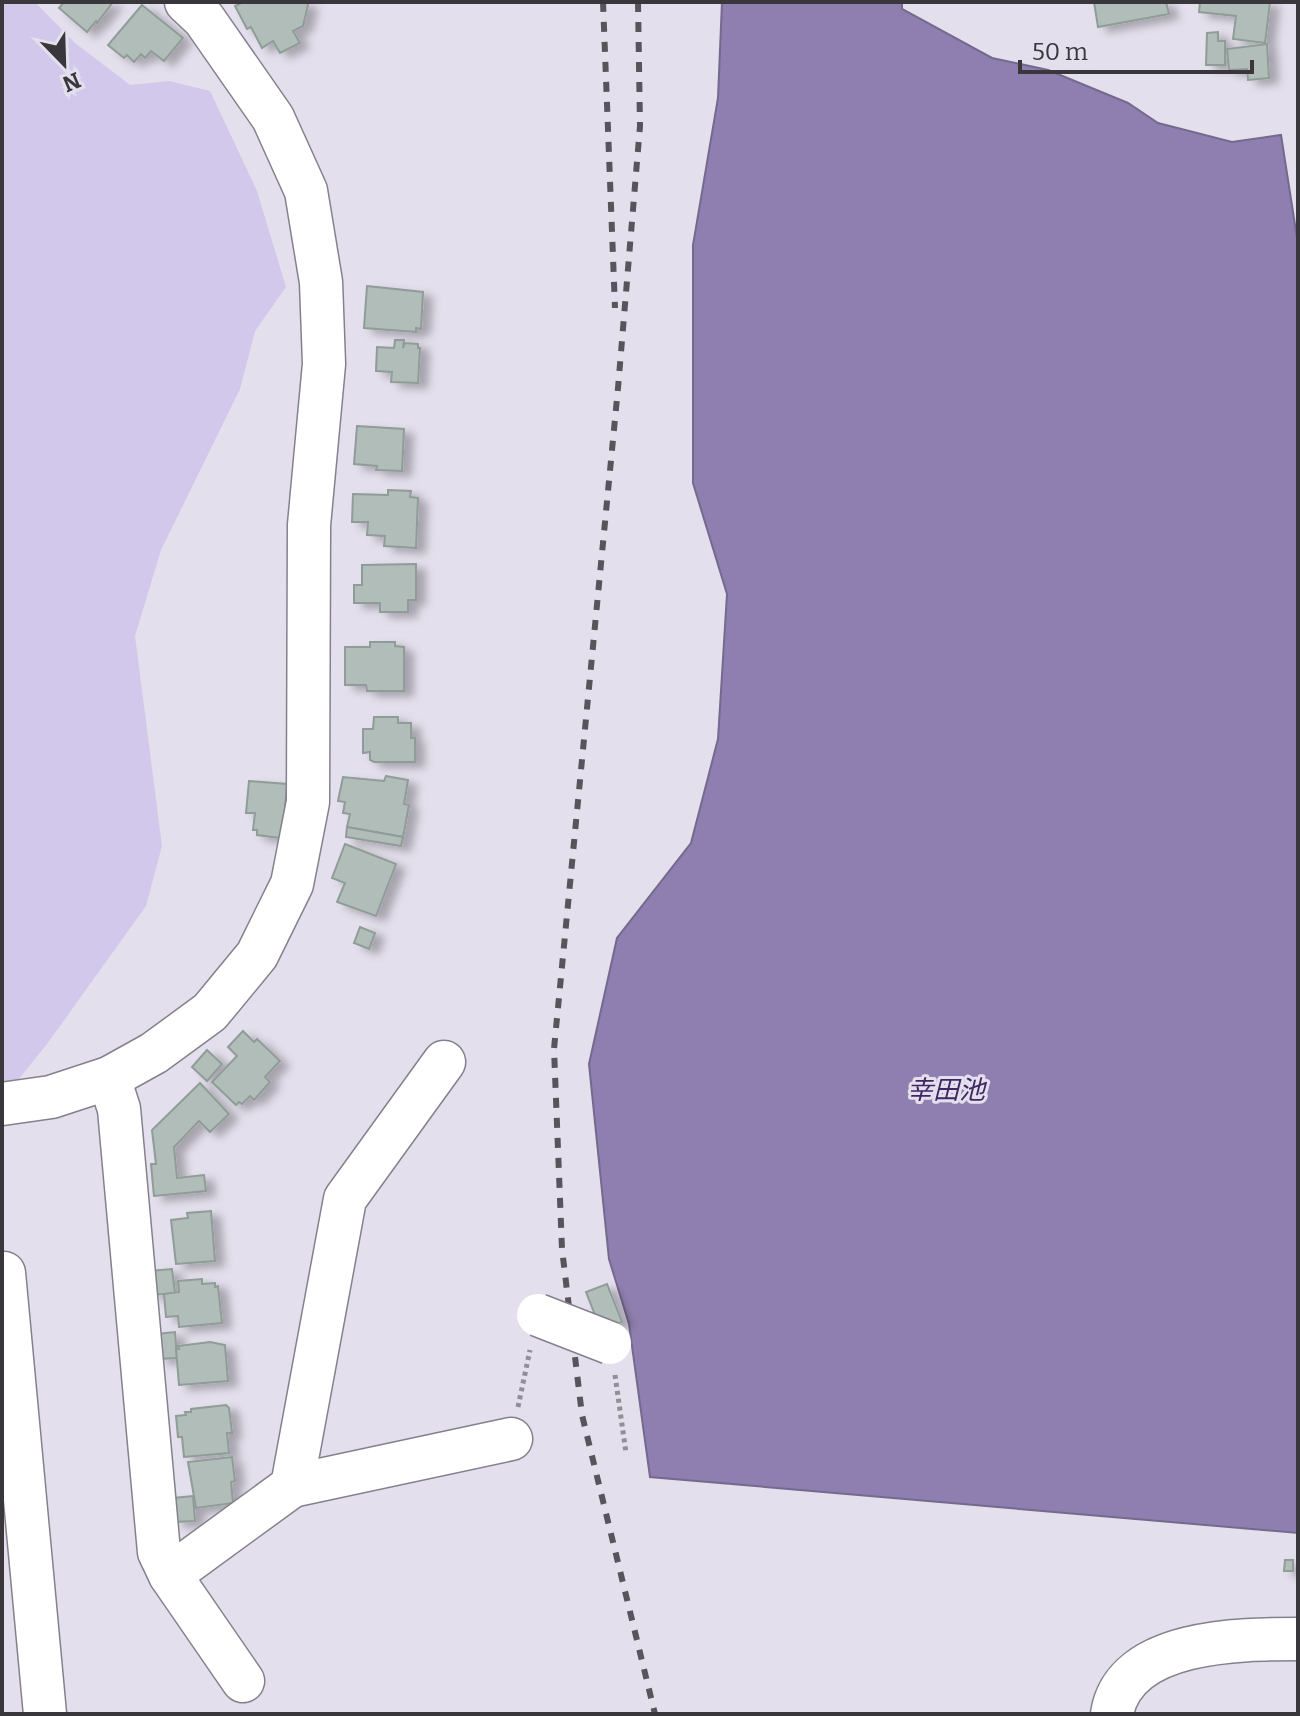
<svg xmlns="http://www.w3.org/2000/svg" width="1300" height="1716" font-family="Bitter,'Noto Sans JP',serif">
<defs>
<filter id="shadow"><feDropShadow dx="9" dy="5" stdDeviation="4" flood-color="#0004"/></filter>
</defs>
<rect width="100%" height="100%" fill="#e3dfec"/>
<!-- green -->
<polygon fill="#d2c8eb" points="2,2 35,2 75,43 130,85 169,81 210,91 257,191 286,287 255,331 240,389 161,550 135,636 162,846 146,906 47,1044 10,1090 2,1089"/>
<!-- water -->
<polygon fill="#8f7fb0" stroke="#75698d" stroke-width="2" points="722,2 902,2 902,9 992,58 1048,70 1128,103 1158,123 1232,142 1281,135 1298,244 1298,1533 650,1477 629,1324 609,1259 589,1064 617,938 691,843 718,739 727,594 693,483 693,245 718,98"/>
<!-- building -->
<g fill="#b0bdb8" stroke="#8f9c97" stroke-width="2" filter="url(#shadow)">
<polygon points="64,2 113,2 97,23 96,21 87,32 59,8"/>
<polygon points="243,2 307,2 308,5 303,26 293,31 300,43 280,53 273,41 262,48 251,27 247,29 235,6"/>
<polygon points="1094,2 1166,2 1169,14 1098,27"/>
<polygon points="1200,2 1270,2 1265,43 1233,39 1236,16 1199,12"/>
<polygon points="142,5 183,38 164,61 151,51 145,58 141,54 134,62 127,55 124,58 108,45"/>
<polygon points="1218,32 1218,41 1225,41 1225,65 1206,65 1207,33"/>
<polygon points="1267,44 1269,78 1248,80 1247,69 1229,70 1227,49"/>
<polygon points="367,286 423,292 421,329 416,328 416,332 364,328"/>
<polygon points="395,340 404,340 403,348 405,343 418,344 418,348 420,348 418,383 391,382 392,372 376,371 377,347 394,348"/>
<polygon points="357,426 404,429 402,471 376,470 377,466 354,464"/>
<polygon points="388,490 411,491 410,497 418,498 416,548 384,546 385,536 367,535 368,522 352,522 353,494 388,495"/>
<polygon points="416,564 416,600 408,600 408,612 380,612 380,603 354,603 354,585 362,585 362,565"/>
<polygon points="370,642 395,642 395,646 404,647 404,691 367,691 366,685 345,685 345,647 370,647"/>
<polygon points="374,717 398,717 398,723 411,723 411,738 415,738 415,762 374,762 370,760 370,752 363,753 363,729 373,729"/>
<polygon points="386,776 408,780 404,804 409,805 403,837 347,827 350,814 343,813 345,802 338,801 343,777 384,781"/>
<polygon points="249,781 287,784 283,832 280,838 257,835 257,830 253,830 255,813 246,813"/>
<polygon points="347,827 403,837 401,846 346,837"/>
<polygon points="345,844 396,864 376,916 337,902 345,883 332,878"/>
<polygon points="360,927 375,933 369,949 354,943"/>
<polygon points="243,1031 254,1042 257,1039 280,1061 265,1077 270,1082 254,1100 250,1096 242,1104 239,1102 236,1105 212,1082 237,1056 228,1047"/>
<polygon points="207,1050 222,1064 207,1081 192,1067"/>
<polygon points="200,1083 229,1114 210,1132 199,1121 174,1147 177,1178 204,1175 206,1191 154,1196 151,1164 156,1164 152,1130"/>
<polygon points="211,1211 215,1261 176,1264 171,1220 188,1218 187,1213"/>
<polygon points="172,1269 175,1293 152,1295 150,1271"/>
<polygon points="202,1279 202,1284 215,1283 215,1287 218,1286 222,1323 179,1327 178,1316 166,1317 164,1294 179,1292 178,1281"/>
<polygon points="607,1284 622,1322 601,1330 586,1292"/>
<polygon points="175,1332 177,1358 159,1359 157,1334"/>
<polygon points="210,1342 225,1345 228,1381 179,1385 176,1349 179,1349 178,1346"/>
<polygon points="226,1405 229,1408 232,1433 227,1433 229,1453 184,1457 182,1437 178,1437 176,1416 186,1415 185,1412 191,1412 191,1409"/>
<polygon points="232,1457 235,1481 231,1482 233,1503 196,1508 188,1462"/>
<polygon points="193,1496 195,1521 175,1522 173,1498"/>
<polygon points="1285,1560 1293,1560 1293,1571 1284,1571"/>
</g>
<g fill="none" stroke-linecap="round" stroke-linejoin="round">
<!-- minor casing -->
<g stroke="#84818c" stroke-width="45">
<g id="minor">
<polyline points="109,1078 119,1109 159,1552 170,1575 243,1681"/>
<polyline points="2,1104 51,1097 109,1078 154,1053 210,1012 257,955 292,884 308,802 309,525 324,364 321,282 306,191 273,118 204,19 186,2"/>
<polyline points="4,1273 45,1714"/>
<polyline points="292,1486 511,1439"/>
<polyline points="170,1575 292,1486 345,1199 444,1062"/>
<path d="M1112,1714C1124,1639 1241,1639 1298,1639"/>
</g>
</g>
<!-- path -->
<g stroke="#918e98" stroke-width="5" stroke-dasharray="4 4" stroke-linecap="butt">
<polyline points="615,1375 626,1453"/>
<polyline points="518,1407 530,1350"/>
</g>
<!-- minor -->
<use href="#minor" stroke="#fff" stroke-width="42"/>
<!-- rail -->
<g stroke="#57555b" stroke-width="6" stroke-dasharray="10 10" stroke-linecap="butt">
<polyline points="603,2 615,308"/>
<polyline points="638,2 640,126 618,388 554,1049 562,1249 582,1415 655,1714"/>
</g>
<!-- minor-bridge casing -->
<g stroke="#84818c" stroke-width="45" stroke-linecap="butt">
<polyline id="minor-bridge" points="538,1315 610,1343"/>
</g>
<!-- minor-bridge -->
<use href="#minor-bridge" stroke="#fff" stroke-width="42"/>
</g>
<g text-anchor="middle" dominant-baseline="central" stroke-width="6" stroke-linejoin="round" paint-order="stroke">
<!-- water labels -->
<g font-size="26" font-style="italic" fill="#3f2764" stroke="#e3dfec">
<text x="946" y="1090">幸田池</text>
</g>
</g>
<!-- border -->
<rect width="1300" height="1716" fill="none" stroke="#39373c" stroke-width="8"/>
<!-- north arrow -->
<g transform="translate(64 64) rotate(157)" stroke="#e3dfec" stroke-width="6" paint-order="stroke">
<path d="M0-6L14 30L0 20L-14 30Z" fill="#39373c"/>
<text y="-12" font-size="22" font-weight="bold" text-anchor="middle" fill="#39373c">N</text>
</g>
<!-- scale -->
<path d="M1020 60v12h232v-12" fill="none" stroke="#39373c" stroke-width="4"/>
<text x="1032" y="60" font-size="24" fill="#39373c" stroke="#e3dfec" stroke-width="6" paint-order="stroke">50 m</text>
</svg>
